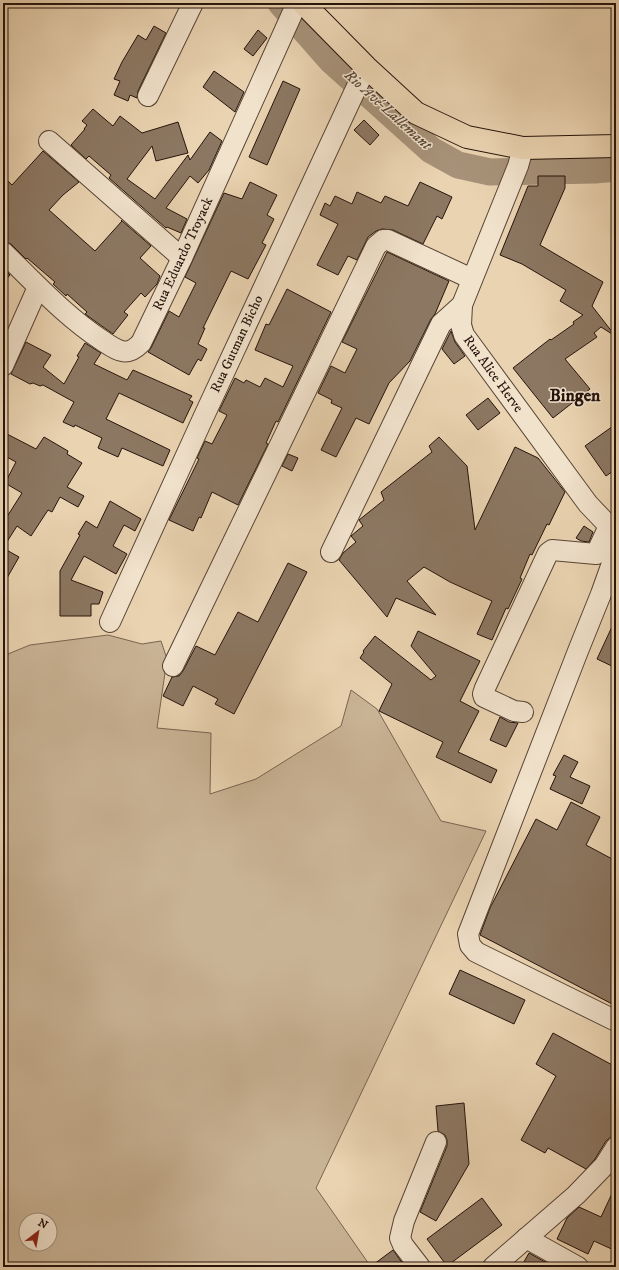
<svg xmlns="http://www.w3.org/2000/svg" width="619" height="1270" font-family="'IM FELL DW Pica',serif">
<rect width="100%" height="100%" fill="#ead3b1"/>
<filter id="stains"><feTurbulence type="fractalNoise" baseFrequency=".005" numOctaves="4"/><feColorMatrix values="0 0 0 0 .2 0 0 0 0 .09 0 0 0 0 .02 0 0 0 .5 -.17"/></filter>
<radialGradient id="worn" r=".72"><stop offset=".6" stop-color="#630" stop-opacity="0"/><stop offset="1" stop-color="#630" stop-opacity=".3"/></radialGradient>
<!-- green -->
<path fill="#c9b395" stroke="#786450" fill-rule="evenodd" d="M108,635L142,644L161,641L167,659L157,728L211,733L210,794L256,779L341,726L351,690L377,709L441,821L486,831L316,1188L371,1267H3V656L30,645ZM26,1220H50V1244H26Z"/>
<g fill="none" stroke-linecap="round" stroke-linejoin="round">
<!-- river -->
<polyline stroke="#a79279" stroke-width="27" points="281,3 332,61 431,150 458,165 490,172 595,170 616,168"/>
</g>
<!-- building -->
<g fill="#8c7762" stroke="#26140c">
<polygon points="154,26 166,33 138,91 137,98 130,95 128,101 114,95 120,81 114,79 122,62 138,35 146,40"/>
<polygon points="258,30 267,38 253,56 244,49"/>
<polygon points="214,71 244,92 235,112 203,87"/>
<polygon points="283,81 300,89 267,165 249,157"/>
<polygon points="93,109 113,126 120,116 142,133 178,122 188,153 156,161 152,146 127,179 155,199 188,155 190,160 210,132 222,141 209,170 198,183 190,176 166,208 187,219 181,233 167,227 166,228 109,178 111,175 89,156 86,159 71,145 85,129 84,129 87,125 82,121"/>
<polygon points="364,120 379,135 370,145 354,130"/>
<polygon points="43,151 79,182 63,195 49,210 95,251 122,221 121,220 151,246 140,258 160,276 157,284 145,297 141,293 124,312 128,315 113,334 85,314 87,312 67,294 66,296 53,284 55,282 27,258 26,259 11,244 3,241 3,176 12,185"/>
<polygon points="538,176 565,176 565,188 540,245 603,282 592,306 613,333 612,334 601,327 594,333 597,337 565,359 590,389 553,418 513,368 550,339 551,340 574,324 573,322 583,315 560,301 566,290 522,264 500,255 528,186 538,186"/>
<polygon points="250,182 277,195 267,215 274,219 262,243 266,245 248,279 231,271 203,328 205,328 198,344 207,349 201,361 198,359 189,375 148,352 151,348 169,311 179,317 196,283 185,277 224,193 242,199"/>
<polygon points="420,182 452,197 442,219 437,216 423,244 393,230 382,229 376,231 368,237 357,260 348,256 338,275 317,265 338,224 320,215 325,203 330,206 335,196 352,204 357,192 381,203 385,196 408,206"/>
<polygon points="387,252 449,281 435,314 431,319 410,361 389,383 369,424 356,418 336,457 321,450 342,408 331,403 332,400 318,393 331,366 345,373 357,349 342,342"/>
<polygon points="3,268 10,275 3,283"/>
<polygon points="287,289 331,312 278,422 276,421 266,443 268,444 238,505 212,492 201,518 199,517 193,531 169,520 199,459 197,458 205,441 212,444 227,415 219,411 235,378 244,383 246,380 260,387 265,378 283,387 293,366 255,350 266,324 269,325"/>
<polygon points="451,331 455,342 465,356 454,364 442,349"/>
<polygon points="26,342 51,355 43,367 64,384 79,357 77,356 85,343 101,353 94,364 127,380 133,370 192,396 189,400 193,402 183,423 119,393 106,419 170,450 163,466 122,448 118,457 98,448 102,438 75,425 74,427 63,422 74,402 43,385 40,386 33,383 30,384 11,374"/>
<polygon points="488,398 500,413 478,430 466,415"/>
<polygon points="616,424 616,469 606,476 585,446"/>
<polygon points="7,434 36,449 44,437 68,451 67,454 82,463 67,487 84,496 78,507 60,497 52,512 48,510 31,536 17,526 3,548 19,557 3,585 3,523 22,493 5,483 16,462 3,455 3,442"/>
<polygon points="439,437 467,466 475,530 515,447 538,458 565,492 549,525 547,524 532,555 530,554 520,578 522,579 508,609 506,608 492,640 477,634 492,601 450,582 424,567 407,581 436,615 396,598 387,617 339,560 343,553 356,542 351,536 363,526 359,520 384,500 381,492 432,452 429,446"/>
<polygon points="288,454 298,458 292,471 282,466"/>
<polygon points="110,501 141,519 135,531 124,525 113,546 127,554 116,574 84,556 71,580 103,592 99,604 91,604 91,616 60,616 60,571 80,535 78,534 86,521 97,528"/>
<polygon points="584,526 593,532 589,542 581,541 576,538"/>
<polygon points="288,563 307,572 234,714 215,704 218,699 193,686 183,706 163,696 172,677 179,676 183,671 196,646 215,655 238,612 258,622"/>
<polygon points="616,618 616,668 597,659"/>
<polygon points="418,631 480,661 460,701 479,711 458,752 497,770 491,783 436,757 443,742 379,711 392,684 360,658 364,652 363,651 375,636 431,680 436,676 411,646"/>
<polygon points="500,717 509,722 518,723 506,747 490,740"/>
<polygon points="564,755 578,762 570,777 590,786 582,804 550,789 556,776 553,775"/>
<polygon points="571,802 600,817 586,845 616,861 616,1006 480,935 490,908 536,819 557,830"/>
<polygon points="460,970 525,1000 514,1024 449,994"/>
<polygon points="553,1033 616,1067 616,1130 612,1136 606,1141 595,1159 586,1169 548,1148 545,1153 521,1140 556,1076 536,1064"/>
<polygon points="464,1103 469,1164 436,1221 420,1212 447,1146 447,1140 445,1135 438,1131 436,1106"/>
<polygon points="616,1185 616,1251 594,1241 588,1254 557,1239 567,1218 579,1207 601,1217"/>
<polygon points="482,1198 502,1225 447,1266 427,1239"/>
<polygon points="393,1250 405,1267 370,1267"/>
<polygon points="529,1253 554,1267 521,1267"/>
</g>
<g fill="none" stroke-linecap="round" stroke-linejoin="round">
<!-- minor casing -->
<g stroke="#574435" stroke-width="22">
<g id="minor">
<polyline points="148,96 193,3"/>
<polyline points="49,141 182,258"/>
<polyline points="523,148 518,166 462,305 461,325 464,335 588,504 609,526 616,531"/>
<path d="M3,252C35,283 66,317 103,341C109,345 116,350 122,351C129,353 136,348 141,343L182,258L297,3"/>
<polyline points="3,366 38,287"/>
<polyline points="331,552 441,324 462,305"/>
<polyline points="616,552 601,594 578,651 468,934 470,945 476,952 616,1021"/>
<polyline points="110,622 204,416 366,67"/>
<polyline points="173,666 376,246 383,240 388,240 472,279"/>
<polyline points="523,712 514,711 484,697 483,694 485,688 548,553 552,550 596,554 609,526"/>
<polyline points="526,1238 578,1267"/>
<polyline points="420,1267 403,1245 400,1238 404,1221 436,1142"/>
<polyline points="493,1267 576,1195 604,1166 616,1147"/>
</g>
</g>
<!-- major casing -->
<g stroke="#26140c" stroke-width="24">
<polyline id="major" points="303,3 366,67 416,113 467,137 523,148 616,146"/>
</g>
<!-- minor -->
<use href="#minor" stroke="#f1e2cc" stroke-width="20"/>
<!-- major -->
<use href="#major" stroke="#ead3b1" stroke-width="22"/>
</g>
<g text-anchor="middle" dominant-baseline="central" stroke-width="3" stroke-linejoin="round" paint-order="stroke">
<!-- street labels -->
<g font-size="14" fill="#26140c" stroke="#f1e2cc">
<text transform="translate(183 254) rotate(-65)">Rua Eduardo Troyack</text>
<text transform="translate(237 344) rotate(-65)">Rua Gutman Bicho</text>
<text transform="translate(493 374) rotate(54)">Rua Alice Herve</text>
</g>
<!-- water labels -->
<g font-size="15" font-style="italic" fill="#5a4638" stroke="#f1e2cc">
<text transform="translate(388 110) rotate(42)">Rio Avé‐Lallemant</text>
</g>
<!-- district labels -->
<g font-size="18" font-weight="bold" fill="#26140c" stroke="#f1e2cc">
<text x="575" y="396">Bingen</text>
</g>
</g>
<!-- margin -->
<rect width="619" height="1270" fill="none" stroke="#ead3b1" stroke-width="16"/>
<rect x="4" y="4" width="611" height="1262" fill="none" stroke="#26140c" stroke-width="2"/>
<rect x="8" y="8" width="603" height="1254" fill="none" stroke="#26140c"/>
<!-- north arrow -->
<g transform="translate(38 1232) rotate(31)"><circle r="19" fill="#f1e2cc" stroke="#a0907f"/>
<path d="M0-3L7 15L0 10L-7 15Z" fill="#8f2418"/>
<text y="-6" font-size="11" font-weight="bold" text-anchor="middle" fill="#26140c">N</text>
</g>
<rect width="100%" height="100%" filter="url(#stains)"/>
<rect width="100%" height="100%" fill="url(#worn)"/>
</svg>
